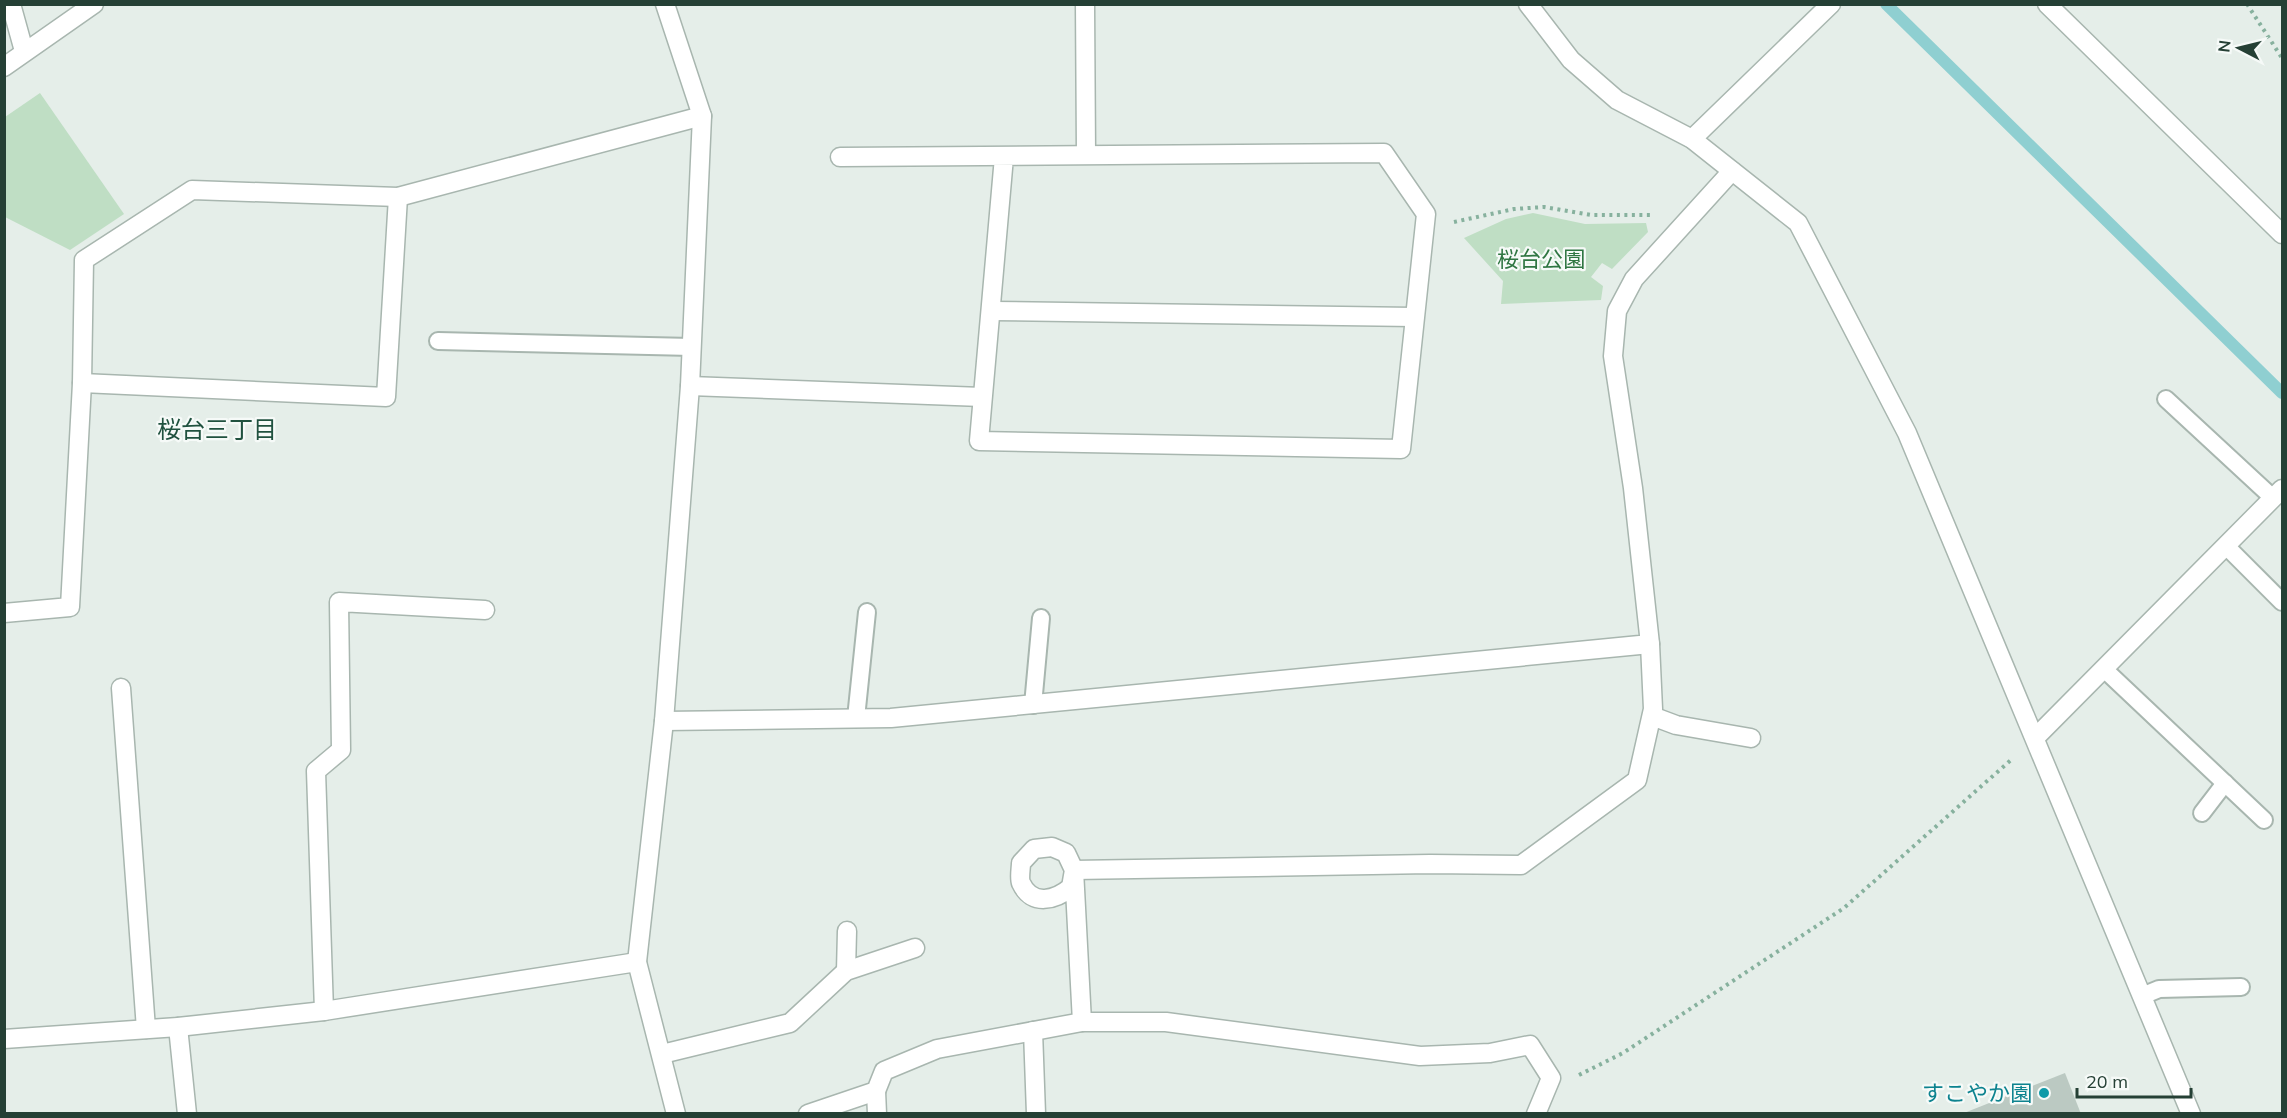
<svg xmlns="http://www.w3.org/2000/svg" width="2287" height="1118" font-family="Mulish,'Noto Sans JP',sans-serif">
<rect width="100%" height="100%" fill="#e5eee9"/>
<!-- green -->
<g fill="#bfdec4">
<polygon points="40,93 124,214 70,250 5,217 5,117"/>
<polygon points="1533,213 1585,224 1646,223 1648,232 1612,269 1602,263 1591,277 1603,286 1601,300 1501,304 1503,281 1464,238 1506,219"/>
</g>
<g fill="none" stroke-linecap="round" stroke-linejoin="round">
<!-- stream -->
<polyline stroke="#8fcfd1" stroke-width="12" points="1886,4 2282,393"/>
</g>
<!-- building -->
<polygon fill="#bbc9c2" points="2065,1073 2081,1114 1964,1114 1964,1113"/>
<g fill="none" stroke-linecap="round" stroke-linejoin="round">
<!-- lane casing -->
<g stroke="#a8b6af" stroke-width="20">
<g id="lane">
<polyline points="438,341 692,347"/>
<polyline points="2166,399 2273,498"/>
<polyline points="2226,546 2282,602"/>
<polyline points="2104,669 2264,820"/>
<polyline points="1033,705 1041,618"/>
<polyline points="856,718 867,612"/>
<polyline points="2202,813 2225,783"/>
<polyline points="2142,996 2159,989 2241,987"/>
</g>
</g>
<!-- street casing -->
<g stroke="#a8b6af" stroke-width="21">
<g id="street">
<polyline points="11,4 24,51"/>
<polyline points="665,4 702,116 690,386 664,721 637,962 676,1114"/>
<polyline points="1085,4 1086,154"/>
<polyline points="1528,4 1571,60 1617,100 1692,139 1798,223 1907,433 2191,1114"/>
<polyline points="2047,4 2282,234"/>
<polyline points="4,67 94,4"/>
<polyline points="1692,139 1831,4"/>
<polyline points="840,157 1384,153 1426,214 1401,449 979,441 1004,157"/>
<polyline points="992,311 1414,317"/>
<polyline points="82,383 386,397 398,197"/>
<polyline points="690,386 982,397"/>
<polyline points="4,613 70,607 82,383 84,260 192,190 398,197 702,116"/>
<polyline points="121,688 146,1029"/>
<polyline points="1652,716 1676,725 1751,738"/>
<polyline points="664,721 891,718 1650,644 1633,488 1613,356 1617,311 1634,279 1732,171"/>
<polyline points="2035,738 2282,489"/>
<polyline points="1074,870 1430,864 1521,865 1637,780 1653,709 1650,644"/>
<polyline points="846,971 847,931"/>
<polyline points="324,1011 316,771 341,750 339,602 485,610"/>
<polyline points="1082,1022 1166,1022 1420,1056 1490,1053 1530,1045 1551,1078 1536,1114"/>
<polyline points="178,1027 187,1114"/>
<polyline points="1033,1031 1036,1114"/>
<polyline points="4,1039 178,1027 324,1011 637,962"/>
<polyline points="662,1054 790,1023 846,971 915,948"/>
<polyline points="876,1091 877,1114"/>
<path d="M808,1114L876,1091L884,1071L937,1049L1082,1022L1074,870L1066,853L1052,847L1034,849L1021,863C1021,868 1019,878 1021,883C1032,907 1056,900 1071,887L1074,870"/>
</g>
</g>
<!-- path -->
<g stroke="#87b19e" stroke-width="4" stroke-dasharray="3 4.5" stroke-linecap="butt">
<polyline points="2247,4 2282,58"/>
<polyline points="1454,222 1514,209 1544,207 1591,215 1651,215"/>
<polyline points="1579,1075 1623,1053 1844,908 2012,759"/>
</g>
<!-- lane -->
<use href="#lane" stroke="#fff" stroke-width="16"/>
<!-- street -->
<use href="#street" stroke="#fff" stroke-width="18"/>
</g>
<!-- markers -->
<circle fill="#0f9aa8" stroke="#f6faf8" stroke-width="2" cx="2044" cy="1093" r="6"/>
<g text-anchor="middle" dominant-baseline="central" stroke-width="4.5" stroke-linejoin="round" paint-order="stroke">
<!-- park labels -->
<g font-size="22" fill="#2f7642" stroke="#f6faf8">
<text x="1541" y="259">桜台公園</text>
</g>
<!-- culture labels -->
<g font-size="22" fill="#0d838f" stroke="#f6faf8" text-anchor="end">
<text x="2032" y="1093">すこやか園</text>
</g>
<!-- neighbourhood labels -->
<g font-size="24" fill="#20523f" stroke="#f6faf8">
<text x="217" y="429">桜台三丁目</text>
</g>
</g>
<!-- border -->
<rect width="2287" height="1118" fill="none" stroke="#254035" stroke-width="12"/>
<!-- north arrow -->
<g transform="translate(2239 48) rotate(277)" stroke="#f6faf8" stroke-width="4.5" paint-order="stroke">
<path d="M0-4.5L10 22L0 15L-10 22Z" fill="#254035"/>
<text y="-9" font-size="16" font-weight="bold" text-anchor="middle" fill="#254035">N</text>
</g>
<!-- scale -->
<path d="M2077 1088v9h114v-9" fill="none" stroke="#254035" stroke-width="3"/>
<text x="2086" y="1088" font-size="18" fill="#254035" stroke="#f6faf8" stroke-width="4.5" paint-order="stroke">20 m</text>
</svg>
